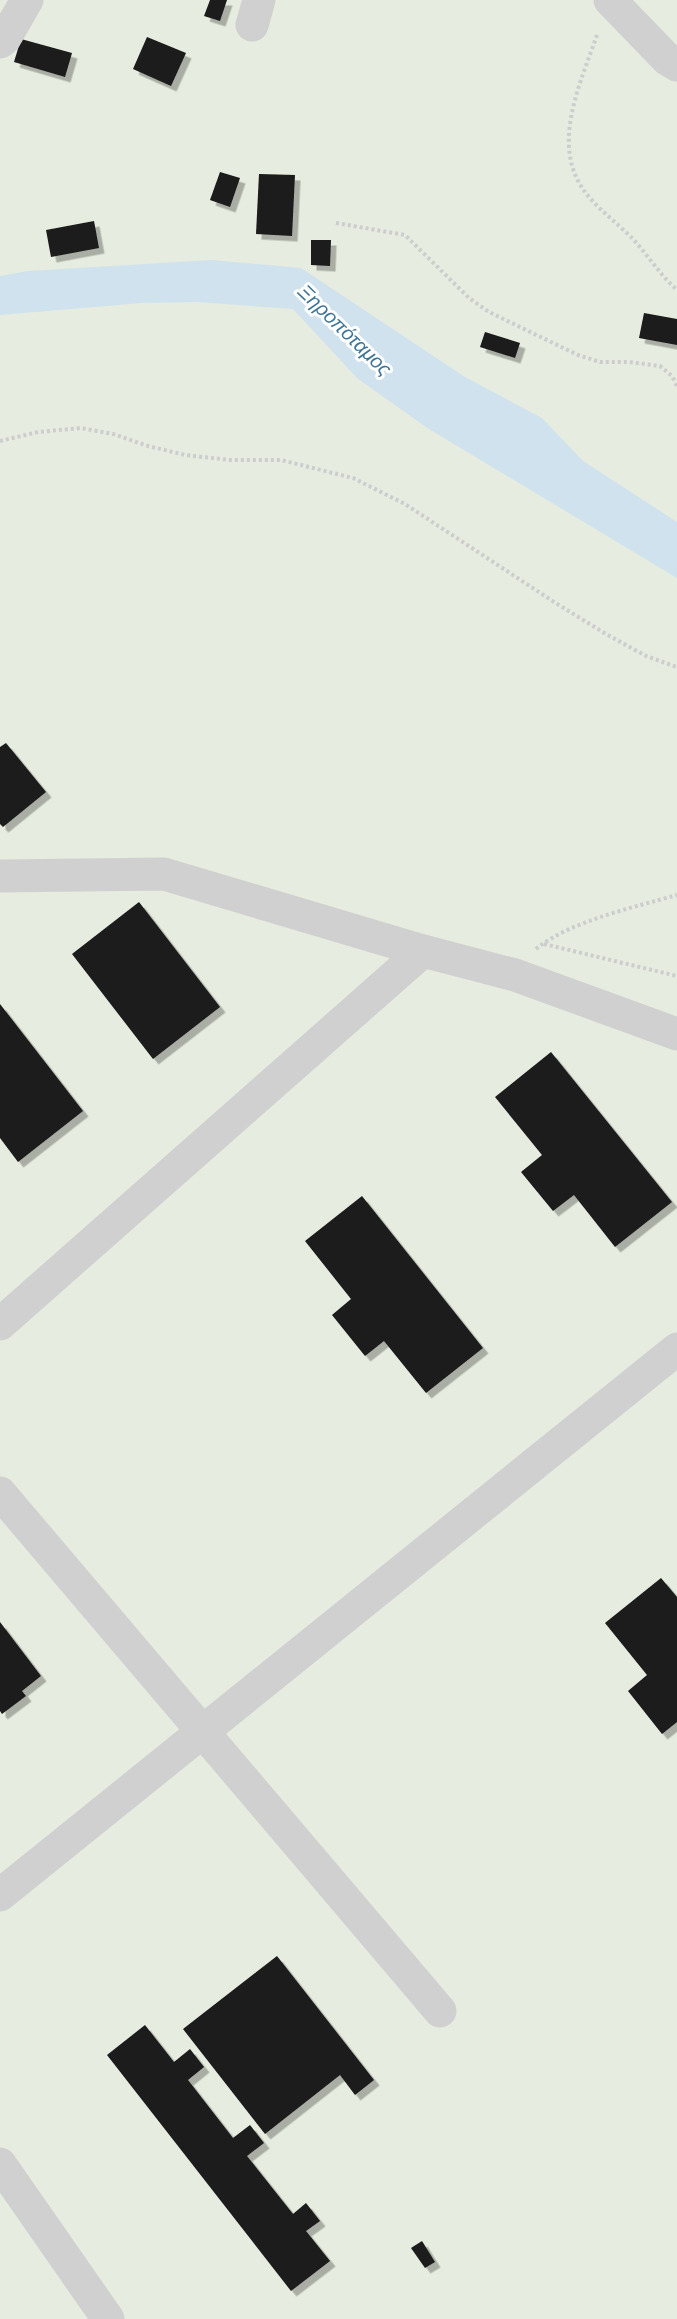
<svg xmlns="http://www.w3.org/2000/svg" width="677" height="2319" font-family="Rubik,sans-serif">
<defs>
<filter id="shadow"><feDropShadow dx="5.5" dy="5.5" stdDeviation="0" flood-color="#0004"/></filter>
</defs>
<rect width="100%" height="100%" fill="#fff"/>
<!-- green -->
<rect fill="#e6ecdf" x="0" y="0" width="677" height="2319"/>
<!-- water -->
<polygon fill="#cfe2ee" points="211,260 301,268 465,377 542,418 583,461 677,522 677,578 429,429 358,379 293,309 198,302 142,303 0,315 0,276 28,271"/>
<!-- building -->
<g fill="#1a1a1a" filter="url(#shadow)">
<polygon points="210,0 227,0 220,21 204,16"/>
<polygon points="147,37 186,53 171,86 133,69"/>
<polygon points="21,39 72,53 65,77 14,62"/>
<polygon points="220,172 240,178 230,207 210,200"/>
<polygon points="259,174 295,175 292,236 256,234"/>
<polygon points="94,221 99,248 51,257 46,230"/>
<polygon points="311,240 331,240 330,266 311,265"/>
<polygon points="644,313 677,319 677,345 639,338"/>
<polygon points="485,332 520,343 515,358 480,347"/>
<polygon points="6,743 46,792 3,827 0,824 0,747"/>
<polygon points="139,902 220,1007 153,1059 72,954"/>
<polygon points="0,1004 83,1111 18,1162 0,1138"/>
<polygon points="551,1052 672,1202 615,1247 574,1195 553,1211 521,1172 542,1155 495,1097"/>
<polygon points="362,1196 483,1348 426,1393 384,1341 365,1356 332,1315 351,1299 305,1241"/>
<polygon points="661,1578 677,1597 677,1722 662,1734 628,1691 647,1675 605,1623"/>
<polygon points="0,1622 41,1676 22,1691 26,1696 2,1714 0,1711"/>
<polygon points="277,1956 374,2080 355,2095 340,2075 265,2134 183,2029"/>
<polygon points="145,2025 174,2062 190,2049 204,2067 188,2080 233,2138 250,2125 264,2143 247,2156 293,2214 306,2203 320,2221 306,2231 330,2261 291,2291 107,2055"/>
<polygon points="422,2241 435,2262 425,2268 411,2248"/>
</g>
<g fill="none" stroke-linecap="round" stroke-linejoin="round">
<!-- path -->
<g stroke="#cdcdcd" stroke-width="4" stroke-dasharray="3 3" stroke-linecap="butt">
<path d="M597,35C581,82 551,143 583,189C595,207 616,222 632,238C648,255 660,275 677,290"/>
<polyline points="336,223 405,235 469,298 489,312 578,355 600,362 629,362 660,366 672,376 677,386"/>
<polyline points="0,441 38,432 81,428 113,434 148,446 185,455 230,460 281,460 353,478 405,504 554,602 606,634 646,656 677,667"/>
<polyline points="544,944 677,976"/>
<path d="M536,949C570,921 635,907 677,895"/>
</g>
<!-- minor -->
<g stroke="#d0d0d0" stroke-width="33">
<polyline points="610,0 667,59 677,65"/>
<polyline points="252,25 259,0"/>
<polyline points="0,42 5,38 27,0"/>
<polyline points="0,876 164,874 423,951 515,975 677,1034"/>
<polyline points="0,1324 423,951"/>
<polyline points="0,1493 440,2011"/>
<polyline points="0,1895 677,1349"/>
<polyline points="0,2164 108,2319"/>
</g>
</g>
<g text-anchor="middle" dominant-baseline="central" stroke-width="6" stroke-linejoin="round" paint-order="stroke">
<!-- water labels -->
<g font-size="20" font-style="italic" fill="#3f7597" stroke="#fff">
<text transform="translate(345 330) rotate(44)">Ξηροπόταμος</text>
</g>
</g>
</svg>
